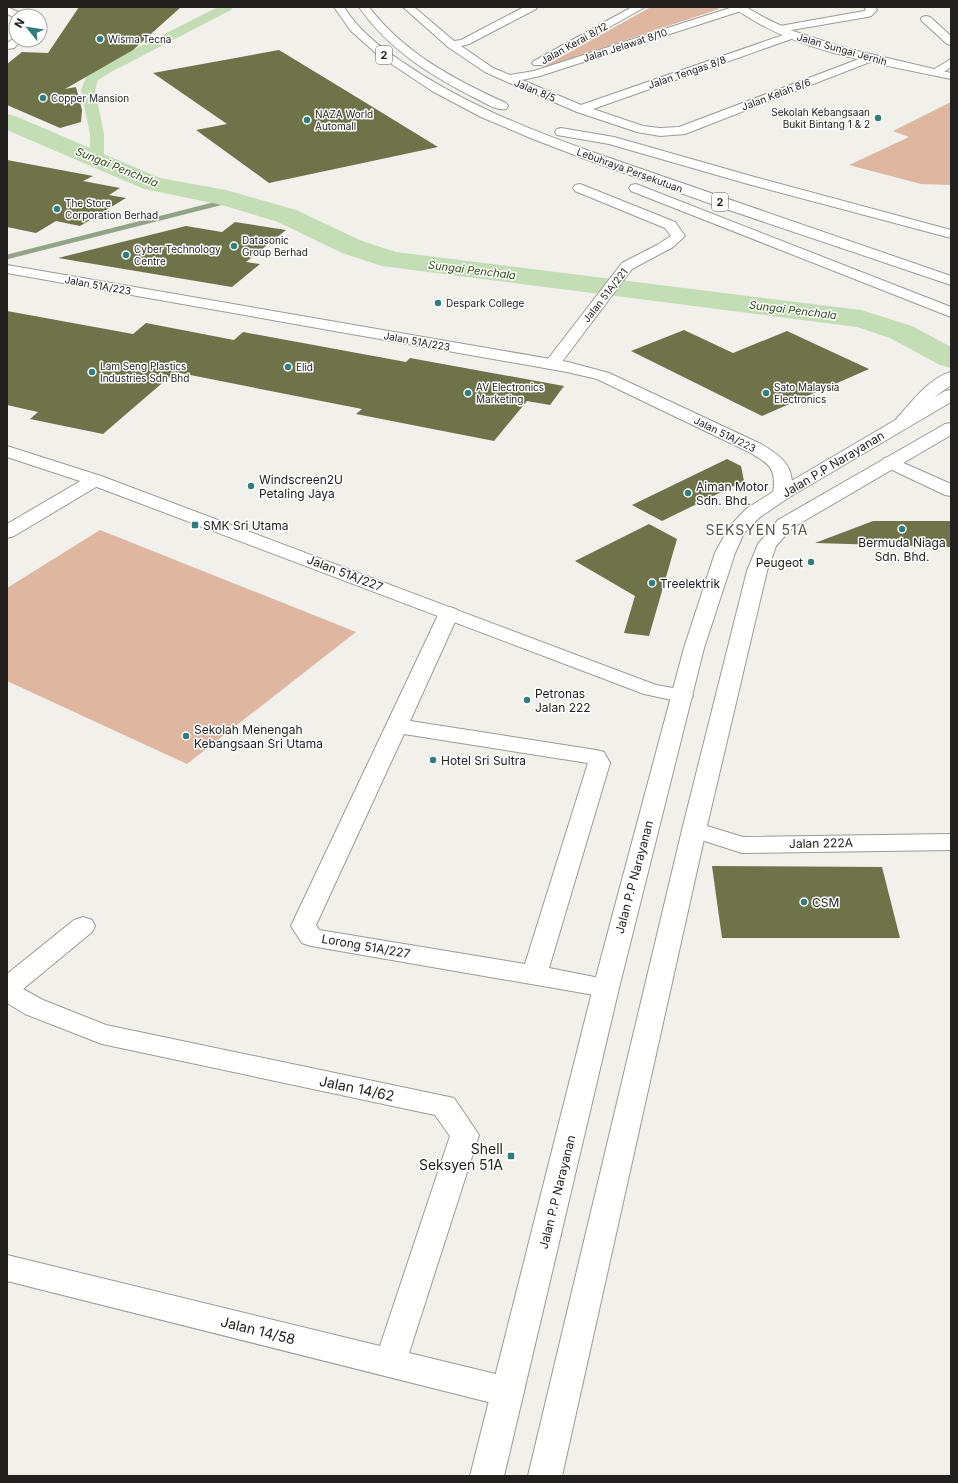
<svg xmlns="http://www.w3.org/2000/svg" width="958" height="1483" font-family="Inter,sans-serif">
<rect width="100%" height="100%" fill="#f2f0eb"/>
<!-- green -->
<g fill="#dfb6a0">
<polygon points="651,7 717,7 719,9 539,69"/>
<polygon points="951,102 951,185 921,184 849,165 909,137 893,131"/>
<polygon points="100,530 356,632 187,764 7,681 7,588"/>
</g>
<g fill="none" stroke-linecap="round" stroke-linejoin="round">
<!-- stream -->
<polyline stroke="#92a487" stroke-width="4.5" points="7,257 232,200"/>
<!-- canal -->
<polygon fill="#c3ddb4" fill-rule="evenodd" points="218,7 233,7 231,10 111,72 98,80 95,90 104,134 104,160 102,163 97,164 92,163 90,160 90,134 81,90 87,75 101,66"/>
<!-- river -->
<polygon fill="#c3ddb4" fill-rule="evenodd" points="7,114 15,116 160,178 226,190 296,210 362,241 396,252 861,310 912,326 951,347 951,368 940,365 890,338 857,327 382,266 342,253 278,222 222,205 144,189 7,130"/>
</g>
<!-- building -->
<g fill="#6f7349">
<polygon points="79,7 181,7 133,50 65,89 76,87 82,110 81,122 60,128 7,105 7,64 22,52 48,53"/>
<polygon points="279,50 358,98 438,147 269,183 196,130 227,124 153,73"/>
<polygon points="7,160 93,176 83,181 120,188 109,195 126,198 80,226 56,221 36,233 7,227"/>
<polygon points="235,222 286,230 246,262 260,264 232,287 58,258 186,226 222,232"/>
<polygon points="7,311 133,334 146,323 234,340 243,332 406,362 410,358 564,386 550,405 527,401 494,441 356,414 362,409 175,372 103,434 30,419 38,412 7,405"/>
<polygon points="684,330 733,353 787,331 869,369 762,416 631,351"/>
<polygon points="727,459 741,466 744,481 662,521 632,505"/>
<polygon points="873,521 951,521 951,547 815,543"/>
<polygon points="649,524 677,539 649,636 624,633 635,596 575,561"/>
<polygon points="712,866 882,867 900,938 722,938"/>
</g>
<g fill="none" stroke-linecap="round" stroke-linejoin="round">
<!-- minor casing -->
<g stroke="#9c9a95" stroke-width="2">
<g id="minor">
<polygon points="7,7 23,14 24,16 16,16 16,18 7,14"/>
<polygon points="403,7 414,7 454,41 461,40 524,7 537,7 536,9 469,44 461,46 493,68 510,75 534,71 733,7 745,8 744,10 540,76 522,80 581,105 789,33 793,32 798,35 797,37 593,109 643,126 660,128 679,127 867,56 875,56 877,58 875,60 685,134 660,136 637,132 577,112 505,81 485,72 448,47"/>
<polygon points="632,7 645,7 542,65 534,65 532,63 534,61"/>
<polygon points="864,7 875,7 877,10 871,16 867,17 780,32 775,29 780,26 864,11 866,10"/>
<polygon points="926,16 930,17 951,36 951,45 947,44 922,21 921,19 922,17"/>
<polygon points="16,37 16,40 22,40 14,48 7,49 7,43"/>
<polygon points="951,59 951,67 939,75 931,75 929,73 931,71"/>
<polygon points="580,184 675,222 685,236 673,247 632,269 558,367 552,369 546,367 544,364 622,263 657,245 671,236 665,228 575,191 573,188 575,185"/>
<polygon points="95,475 101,476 104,480 101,484 14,536 7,538 7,524 89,476"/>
<path d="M449,607L456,609L459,613L410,721L596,750L604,752L610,763L549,968L615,981L619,988L615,995L606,997L311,946L302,943L291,926L439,613L442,609ZM404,734L588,763L525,964L319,930L316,925Z"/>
<polygon points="694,822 743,837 951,834 951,850 742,853 686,835 682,830 686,825"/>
<polygon points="83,917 92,920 95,926 92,932 23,989 43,1000 106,1025 454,1098 479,1135 409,1353 508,1377 519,1382 524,1392 519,1402 508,1407 7,1281 7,1255 380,1346 450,1136 435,1115 102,1044 25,1014 7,1003 7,974 74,920"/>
</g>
</g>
<!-- tertiary casing -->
<g stroke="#9c9a95" stroke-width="2">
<g id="tertiary">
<path d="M734,7H746L765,18L790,30L845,48L951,73V79C886,65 809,54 751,19C746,15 738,12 734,7Z"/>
<path d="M7,265L568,362L609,373L761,444C777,454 791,462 792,482C792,488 792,493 788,498L782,499L776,498C773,493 773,491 774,486C775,465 765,462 749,452L597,379L567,372L7,273Z"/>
<polygon points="7,446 101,476 656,685 690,691 693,696 690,701 682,702 644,694 89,484 7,457"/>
<polygon points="890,457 951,484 951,496 945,495 884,466 881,462 884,458"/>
</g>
</g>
<!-- secondary casing -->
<g stroke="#9c9a95" stroke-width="2">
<g id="secondary">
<polygon points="951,390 951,402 788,498 760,517 744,533 735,553 704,648 619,988 504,1476 470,1476 593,988 684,648 715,553 729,527 746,509 776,490 945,391"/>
<polygon points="951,423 951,435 792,528 776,546 767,571 706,830 562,1476 528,1476 682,830 747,571 758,544 778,520 945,424"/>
</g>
</g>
<!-- trunk casing -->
<g stroke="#9c9a95" stroke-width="2">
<g id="trunk">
<path d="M334,7H344C358,30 379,46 401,61C460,102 527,129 595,153L951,276V285L720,207L585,159L533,139L481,117L432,91L378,55L351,31Z"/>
<path d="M359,7H369C404,53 455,80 506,103L508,106L506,109C496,111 484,102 475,98C430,75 388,49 359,7Z"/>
<polygon points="561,128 614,137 758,178 951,230 951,238 748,184 609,144 557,135 555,132 557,129"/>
<polygon points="636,184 951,307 951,317 631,191 629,188 631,185"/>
<path d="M951,372V385L936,396L909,426L903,427L897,426L895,422L897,418C912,402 929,378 951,372Z"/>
</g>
</g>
<!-- minor -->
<use href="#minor" fill="#fff" fill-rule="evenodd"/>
<!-- tertiary -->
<use href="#tertiary" fill="#fff" fill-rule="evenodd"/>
<!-- secondary -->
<use href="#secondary" fill="#fff" fill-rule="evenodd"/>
<!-- trunk -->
<use href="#trunk" fill="#fff" fill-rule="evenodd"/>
</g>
<!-- markers -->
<g fill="#337c7e" stroke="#fff" stroke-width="1.5">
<circle cx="100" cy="39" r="4"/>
<circle cx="43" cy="98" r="4"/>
<circle cx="878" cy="118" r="4"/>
<circle cx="307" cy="120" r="4"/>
<circle cx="57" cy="209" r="4"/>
<circle cx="234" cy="246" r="4"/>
<circle cx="126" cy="255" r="4"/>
<circle cx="438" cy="303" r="4"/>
<circle cx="288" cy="367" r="4"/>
<circle cx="92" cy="372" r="4"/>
<circle cx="468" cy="393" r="4"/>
<circle cx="766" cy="393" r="4"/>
<circle cx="251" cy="486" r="4"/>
<circle cx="688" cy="493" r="4"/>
<rect x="191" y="521" width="8" height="8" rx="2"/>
<circle cx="902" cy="529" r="4"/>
<circle cx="811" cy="562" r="4"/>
<circle cx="652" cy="583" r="4"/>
<circle cx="527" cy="700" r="4"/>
<circle cx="186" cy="736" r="4"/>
<circle cx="433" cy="760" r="4"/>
<circle cx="804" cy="902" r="4"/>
<rect x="507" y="1152" width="8" height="8" rx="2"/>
</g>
<g text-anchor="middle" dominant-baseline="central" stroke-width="3" stroke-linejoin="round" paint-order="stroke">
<!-- far-poi labels -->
<g font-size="10" fill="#21201e" stroke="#fff" text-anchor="start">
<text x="108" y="39">Wisma Tecna</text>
<text x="51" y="98">Copper Mansion</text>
<text x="870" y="112" text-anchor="end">Sekolah Kebangsaan<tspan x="870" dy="12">Bukit Bintang 1 &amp; 2</tspan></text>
<text x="315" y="114">NAZA World<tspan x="315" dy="12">Automall</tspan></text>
<text x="65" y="203">The Store<tspan x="65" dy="12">Corporation Berhad</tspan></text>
<text x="242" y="240">Datasonic<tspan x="242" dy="12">Group Berhad</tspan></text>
<text x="134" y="249">Cyber Technology<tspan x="134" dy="12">Centre</tspan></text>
<text x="446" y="303">Despark College</text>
<text x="100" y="366">Lam Seng Plastics<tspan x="100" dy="12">Industries Sdn Bhd</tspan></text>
<text x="296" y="367">Elid</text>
<text x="476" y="387">AV Electronics<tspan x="476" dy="12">Marketing</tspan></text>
<text x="774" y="387">Sato Malaysia<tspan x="774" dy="12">Electronics</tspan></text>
</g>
<!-- far-street labels -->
<g font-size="10" fill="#21201e" stroke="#fff">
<text transform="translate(574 43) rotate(-29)">Jalan Kerai 8/12</text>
<text transform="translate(625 45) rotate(-18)">Jalan Jelawat 8/10</text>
<text transform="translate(842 49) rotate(16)">Jalan Sungai Jernih</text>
<text transform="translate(687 72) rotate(-19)">Jalan Tengas 8/8</text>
<text transform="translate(535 90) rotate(22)">Jalan 8/5</text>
<text transform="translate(776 94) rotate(-21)">Jalan Kelah 8/6</text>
<text transform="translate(630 170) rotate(20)">Lebuhraya Persekutuan</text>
<text transform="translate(98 285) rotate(10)">Jalan 51A/223</text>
<text transform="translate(605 295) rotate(-52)">Jalan 51A/221</text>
<text transform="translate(417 341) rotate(10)">Jalan 51A/223</text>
<text transform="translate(725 434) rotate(26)">Jalan 51A/223</text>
</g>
<!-- shield labels -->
<g fill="#fff" stroke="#646362" stroke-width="1">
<rect x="376" y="46" width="16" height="18" rx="3"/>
<rect x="712" y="193" width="16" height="18" rx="3"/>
</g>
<g font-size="11" font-weight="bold" fill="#21201e">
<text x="384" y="55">2</text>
<text x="720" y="202">2</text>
</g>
<!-- far-water labels -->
<g font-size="11" font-style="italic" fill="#294810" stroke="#fff">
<text transform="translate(117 167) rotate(22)">Sungai Penchala</text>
<text transform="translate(472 270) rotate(7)">Sungai Penchala</text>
<text transform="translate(793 310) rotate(7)">Sungai Penchala</text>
</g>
<!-- street labels -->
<g font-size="12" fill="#21201e" stroke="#fff">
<text transform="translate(833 464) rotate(-31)">Jalan P.P Narayanan</text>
<text transform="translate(345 573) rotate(21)">Jalan 51A/227</text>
<text transform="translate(821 843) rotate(-1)">Jalan 222A</text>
<text transform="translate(634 877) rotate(-75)">Jalan P.P Narayanan</text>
<text transform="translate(366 946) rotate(10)">Lorong 51A/227</text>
<text transform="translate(557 1192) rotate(-76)">Jalan P.P Narayanan</text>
</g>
<!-- poi labels -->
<g font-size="12" fill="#21201e" stroke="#fff" text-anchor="start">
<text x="259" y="479">Windscreen2U<tspan x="259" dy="14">Petaling Jaya</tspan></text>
<text x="696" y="486">Aiman Motor<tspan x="696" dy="14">Sdn. Bhd.</tspan></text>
<text x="203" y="525">SMK Sri Utama</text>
<text x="902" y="542" text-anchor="middle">Bermuda Niaga<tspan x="902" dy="14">Sdn. Bhd.</tspan></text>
<text x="803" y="562" text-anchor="end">Peugeot</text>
<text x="660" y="583">Treelektrik</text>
<text x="535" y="693">Petronas<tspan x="535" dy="14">Jalan 222</tspan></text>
<text x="194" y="729">Sekolah Menengah<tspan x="194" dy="14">Kebangsaan Sri Utama</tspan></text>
<text x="441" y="760">Hotel Sri Sultra</text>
<text x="812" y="902">CSM</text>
</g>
<!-- quarter labels -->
<g font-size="14" letter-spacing="1" fill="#575551" stroke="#fff">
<text x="757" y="529">SEKSYEN 51A</text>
</g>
<!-- near-street labels -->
<g font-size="14" fill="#21201e" stroke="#fff">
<text transform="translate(357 1088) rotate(12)">Jalan 14/62</text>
<text transform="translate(258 1330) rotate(14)">Jalan 14/58</text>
</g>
<!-- near-poi labels -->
<g font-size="14" fill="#21201e" stroke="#fff" text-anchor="end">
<text x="503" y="1148">Shell<tspan x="503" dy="16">Seksyen 51A</tspan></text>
</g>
</g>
<!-- border -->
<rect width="958" height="1483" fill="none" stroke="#21201e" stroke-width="16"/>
<!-- north arrow -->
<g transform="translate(28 28) rotate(300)"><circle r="19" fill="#ffffff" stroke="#a6a6a5"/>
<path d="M0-3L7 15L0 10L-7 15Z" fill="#337c7e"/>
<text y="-6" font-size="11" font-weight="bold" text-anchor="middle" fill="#21201e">N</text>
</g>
</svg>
